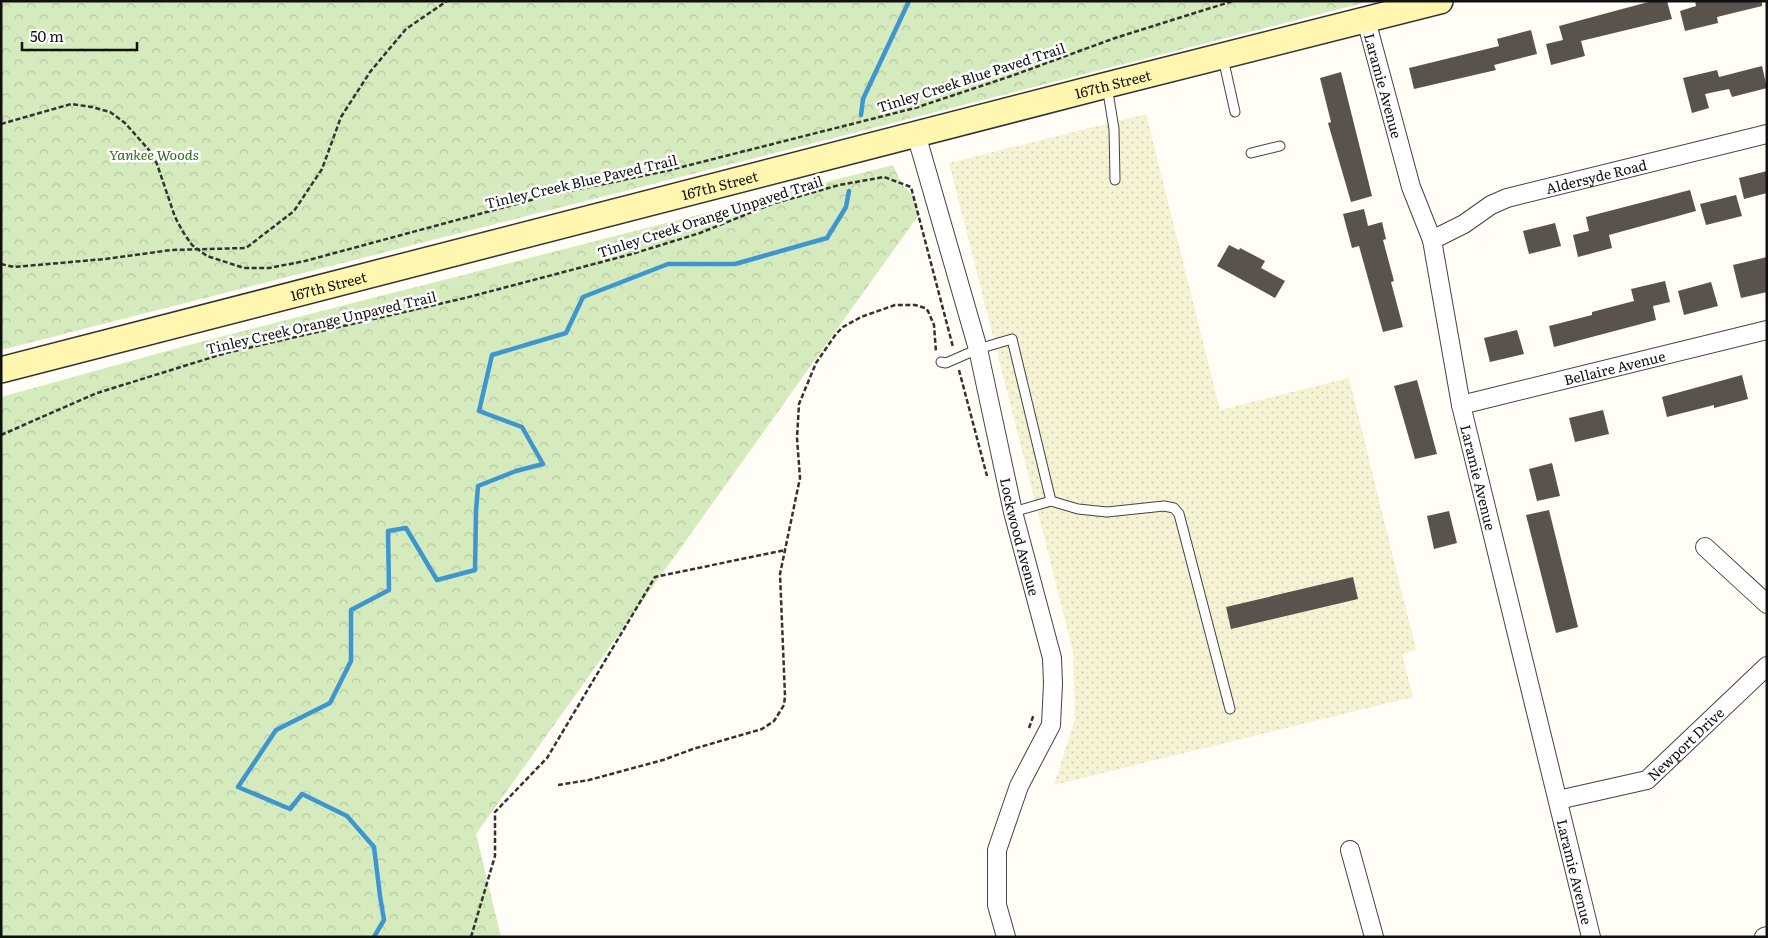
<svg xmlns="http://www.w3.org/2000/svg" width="1768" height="938" font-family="Literata,serif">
<defs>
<pattern id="farmland-dots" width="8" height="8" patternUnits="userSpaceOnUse" patternTransform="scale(1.25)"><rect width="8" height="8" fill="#f6f3d4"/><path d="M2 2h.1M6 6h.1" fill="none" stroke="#d2cfb5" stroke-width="1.8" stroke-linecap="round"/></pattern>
<pattern id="park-crowns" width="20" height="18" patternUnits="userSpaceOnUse" patternTransform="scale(1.25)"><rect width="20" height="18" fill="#d5ebbd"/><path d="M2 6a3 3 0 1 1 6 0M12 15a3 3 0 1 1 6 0" fill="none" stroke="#b6c8a1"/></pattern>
</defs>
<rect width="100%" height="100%" fill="#fffdf5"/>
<!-- farmland -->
<polygon fill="url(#farmland-dots)" points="1146,114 1220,410 1349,378 1416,650 1402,654 1413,697 1054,785 1075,719 1073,651 949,163"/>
<!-- park -->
<g fill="url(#park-crowns)">
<polygon points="1,1 1371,1 1,350"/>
<polygon points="893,165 902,185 914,196 918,216 476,834 501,937 1,937 1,397 185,346"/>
</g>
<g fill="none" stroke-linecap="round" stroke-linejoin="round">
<!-- stream -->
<g stroke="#3f96cf" stroke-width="4.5">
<polyline points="861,115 863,99 909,1"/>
<polyline points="374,937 384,920 380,896 374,847 347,816 302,794 290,809 238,787 276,730 330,703 351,661 351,610 389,590 388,531 406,528 437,580 475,570 476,511 478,486 516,471 543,464 522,427 479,411 492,355 566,333 583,297 668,264 735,264 827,238 846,207 849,191"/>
</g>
</g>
<!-- building -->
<g fill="#5a524d">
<polygon points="1652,1 1667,1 1672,19 1581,41 1585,56 1551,65 1546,44 1563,40 1559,26"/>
<polygon points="1695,1 1762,1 1762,6 1717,17 1718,23 1685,31 1680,11 1696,6"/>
<polygon points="1531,30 1537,54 1494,65 1496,70 1414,89 1409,68 1499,46 1497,39"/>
<polygon points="1762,66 1767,88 1732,97 1729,89 1705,94 1709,108 1692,113 1683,78 1717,70 1719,77"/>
<polygon points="1341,72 1372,196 1351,202 1328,123 1331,122 1320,78"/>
<polygon points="1767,171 1767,193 1744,199 1739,178"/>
<polygon points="1690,190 1696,211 1609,235 1612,248 1578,257 1573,235 1589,231 1586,217"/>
<polygon points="1736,195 1742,216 1706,225 1700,204"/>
<polygon points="1364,209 1368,226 1382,222 1386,239 1383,240 1394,281 1391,282 1403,327 1383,332 1359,246 1352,248 1343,214"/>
<polygon points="1555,223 1561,246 1529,254 1523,231"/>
<polygon points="1229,245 1239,250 1240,248 1265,261 1261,268 1285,281 1275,298 1217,266"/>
<polygon points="1767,257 1767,292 1741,298 1733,265"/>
<polygon points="1665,281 1670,302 1653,306 1656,320 1554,347 1549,326 1592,315 1592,312 1634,301 1631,289"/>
<polygon points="1711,282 1718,306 1684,315 1678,291"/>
<polygon points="1517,330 1524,354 1490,362 1484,338"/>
<polygon points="1742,375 1748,399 1714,408 1714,405 1667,417 1662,397"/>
<polygon points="1417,380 1437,454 1415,459 1394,386"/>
<polygon points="1603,410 1609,434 1575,442 1569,418"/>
<polygon points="1552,463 1560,496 1537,501 1529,469"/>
<polygon points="1549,510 1578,627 1556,633 1526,515"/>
<polygon points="1449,511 1457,543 1434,549 1427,516"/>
<polygon points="1353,577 1358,599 1231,629 1226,607"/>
</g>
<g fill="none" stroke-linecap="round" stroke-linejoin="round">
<!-- lane casing -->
<g stroke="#444" stroke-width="11">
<g id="lane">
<polyline points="1223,58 1235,112"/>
<polyline points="1107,86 1114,129 1115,180"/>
<polyline points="1251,153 1280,146"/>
<polyline points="941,362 946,363 978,349 1012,339 1051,501 1013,512"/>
<polyline points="1051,501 1078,509 1107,512 1164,506 1174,508 1179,514 1230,709"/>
</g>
</g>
<!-- street casing -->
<g stroke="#444" stroke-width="20">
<g id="street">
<path id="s1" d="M1366,20L1411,187L1432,240L1461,405L1591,937"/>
<path id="s2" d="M916,134L978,349L1013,512L1052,658L1053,683L1051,725L1019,786L997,850V905L1006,937"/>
<path id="s3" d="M1432,240L1464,224L1491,205L1507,198L1767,134"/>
<path id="s4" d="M1461,405L1767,330"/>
<polyline points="1705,547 1767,604"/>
<path id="s5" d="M1558,800L1647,780L1767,666"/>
<polyline points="1350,850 1374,937"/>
<polyline points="1764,937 1767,936"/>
</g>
</g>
<!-- secondary casing -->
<g stroke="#333" stroke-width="28">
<g id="secondary">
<path id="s6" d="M1,370L1107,85L1440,1"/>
</g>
</g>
<!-- path -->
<g stroke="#333" stroke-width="2.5" stroke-dasharray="5 2.5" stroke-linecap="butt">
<polyline points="1,124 71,104 92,107 110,112 125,123 149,150 157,164 175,217 183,232 192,245 207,256 244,268 269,268 305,261 546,196 666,171 915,108 1014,75 1115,38 1233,1"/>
<polyline points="1,264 14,267 105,259 171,250 246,248 294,211 322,169 341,117 370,72 406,29 447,1"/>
<polyline points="959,370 987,476"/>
<polyline points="1,435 97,393 226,353 465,298 632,254 700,233 772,204 839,185 884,177 911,187 953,347"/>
<polyline points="1029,728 1034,714"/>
<polyline points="558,785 589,780 663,760 693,749 762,729 774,721 784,705 785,696 780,574 800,478 797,438 799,404 816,363 836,334 843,327 861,317 895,305 915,305 925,308 928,311 934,325 936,352"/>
<polyline points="471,937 495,856 495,812 547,758 655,577 785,550"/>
</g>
<!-- lane -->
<use href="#lane" stroke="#fff" stroke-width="9"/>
<!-- street -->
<use href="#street" stroke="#fff" stroke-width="18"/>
<!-- secondary -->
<use href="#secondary" stroke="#fff6b0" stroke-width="25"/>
</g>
<g text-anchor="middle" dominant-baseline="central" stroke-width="5" stroke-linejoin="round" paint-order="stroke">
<!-- street labels -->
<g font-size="14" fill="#111" stroke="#fff">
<text transform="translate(971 77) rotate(-18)">Tinley Creek Blue Paved Trail</text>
<text stroke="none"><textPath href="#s6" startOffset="1148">167th Street</textPath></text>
<text stroke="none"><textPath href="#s1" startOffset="68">Laramie Avenue</textPath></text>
<text stroke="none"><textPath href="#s3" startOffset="178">Aldersyde Road</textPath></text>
<text transform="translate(581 181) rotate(-13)">Tinley Creek Blue Paved Trail</text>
<text stroke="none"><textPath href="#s6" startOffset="742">167th Street</textPath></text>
<text transform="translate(710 216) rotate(-18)">Tinley Creek Orange Unpaved Trail</text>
<text stroke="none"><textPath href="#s6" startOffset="338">167th Street</textPath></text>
<text transform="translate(321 322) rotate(-13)">Tinley Creek Orange Unpaved Trail</text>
<text stroke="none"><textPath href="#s4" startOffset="158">Bellaire Avenue</textPath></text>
<text stroke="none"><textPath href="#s1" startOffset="472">Laramie Avenue</textPath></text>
<text stroke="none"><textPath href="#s2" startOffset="416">Lockwood Avenue</textPath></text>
<text stroke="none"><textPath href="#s5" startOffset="144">Newport Drive</textPath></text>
<text stroke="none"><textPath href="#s1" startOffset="878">Laramie Avenue</textPath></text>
</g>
<!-- park labels -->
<g font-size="14" font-style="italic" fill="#2f6b1f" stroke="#fff">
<text x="154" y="154">Yankee Woods</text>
</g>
</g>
<!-- border -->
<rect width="1768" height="938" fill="none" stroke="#111111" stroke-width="5"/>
<!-- scale -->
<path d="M22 42v8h115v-8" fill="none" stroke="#111111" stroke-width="2.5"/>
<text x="30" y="42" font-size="15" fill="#111111" stroke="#ffffff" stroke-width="4" paint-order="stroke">50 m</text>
</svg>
